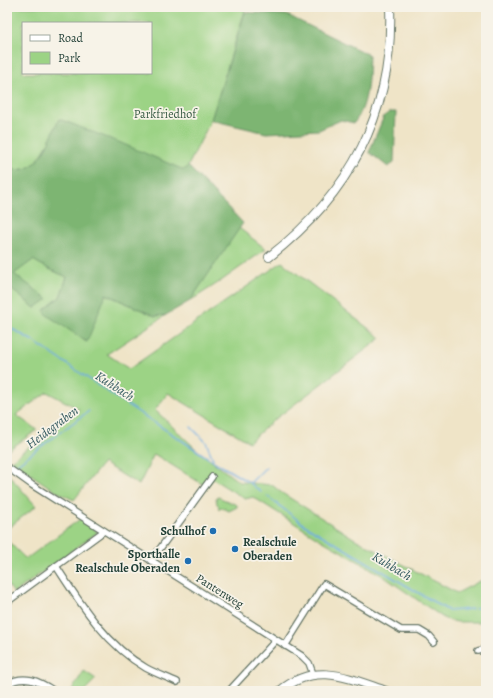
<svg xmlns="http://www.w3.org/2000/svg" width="493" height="698" font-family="Alegreya,serif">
<rect width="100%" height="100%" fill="#f7f3e8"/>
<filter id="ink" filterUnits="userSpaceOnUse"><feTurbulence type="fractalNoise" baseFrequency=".025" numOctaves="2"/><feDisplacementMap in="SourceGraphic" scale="8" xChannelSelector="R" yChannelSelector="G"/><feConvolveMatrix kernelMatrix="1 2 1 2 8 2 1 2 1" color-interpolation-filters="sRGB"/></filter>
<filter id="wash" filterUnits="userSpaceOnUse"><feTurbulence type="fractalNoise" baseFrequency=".012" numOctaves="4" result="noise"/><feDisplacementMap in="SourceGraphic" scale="16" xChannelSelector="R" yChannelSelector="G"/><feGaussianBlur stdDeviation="0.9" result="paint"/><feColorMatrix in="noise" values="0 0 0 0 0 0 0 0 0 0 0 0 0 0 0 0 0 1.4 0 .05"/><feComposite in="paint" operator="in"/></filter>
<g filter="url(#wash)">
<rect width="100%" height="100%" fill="#efe4c7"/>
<!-- green -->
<g fill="#9cd385" stroke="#5e885c" fill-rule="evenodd">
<path d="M7,7H246L211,120L188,166L184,170L59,119C52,134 42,165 24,169C20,170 15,169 12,170L7,182ZM23,23H151V73H23Z"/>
<polygon points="239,228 266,249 221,281 190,301"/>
<polygon points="33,260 47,268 67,277 60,297 44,310 86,342 105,294 155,316 166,315 107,354 129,369 282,262 381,338 274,420 249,442 168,393 155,410 196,449 239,482 272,485 282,493 355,539 457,593 486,578 486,622 457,622 445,619 380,574 316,537 253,497 245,499 213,479 207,487 154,454 139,485 103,463 74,500 55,491 23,469 10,462 22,452 79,409 47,392 16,415 37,430 7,451 7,286 35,308 47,299 13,274"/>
<polygon points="7,473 36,506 7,529"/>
<polygon points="218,497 237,505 237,507 229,511 221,507 219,510 218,509 219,506 217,504 216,498"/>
<polygon points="80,519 98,532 14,593 7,584 7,540 26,559"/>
<polygon points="84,671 96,679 84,691 71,691"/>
</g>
<!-- forest -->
<g fill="#7db572" stroke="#4e7953">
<path d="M245,12L287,15L369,55C368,78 369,104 354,123L341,120L319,130L266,133L211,120Z"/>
<polygon points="390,112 396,112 394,163 388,167 369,152 384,116"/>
<path d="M59,119L121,143L184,170L188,166L243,223L190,301L166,315L155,316L106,294L87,342L47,315L44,310L60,297L67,277L47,268L33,260L14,274L48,299L35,308L7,286V182L11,170C15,169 20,170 24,169C42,165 52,134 59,119Z"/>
</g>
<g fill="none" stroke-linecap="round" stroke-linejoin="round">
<!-- stream -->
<g stroke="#6face1" stroke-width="1.5">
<polyline points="7,326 33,341 120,400 213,461 250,483 261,492"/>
<polyline points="191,427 206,442 213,459"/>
<polyline points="12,468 89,411"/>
<polyline points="250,483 266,467"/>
<polyline points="267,496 303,524 449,611 472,609"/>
<polyline points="475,608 486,607"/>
</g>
</g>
</g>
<g filter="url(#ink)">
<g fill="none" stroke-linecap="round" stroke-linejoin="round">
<!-- street casing -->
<g stroke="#687767" stroke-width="8">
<g id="street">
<polyline points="7,467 32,485 302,656 309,663 313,674"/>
<polyline points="151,561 212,477"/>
<path d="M56,566C80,603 106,645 146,668C155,673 166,677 177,682"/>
<polyline points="7,602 104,531"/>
<polyline points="285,646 324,584 401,630 419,630 429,636 434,642"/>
<polyline points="478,651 486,649"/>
<path d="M7,684C24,674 39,681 54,691"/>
<polyline points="229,691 276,640"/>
</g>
</g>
<!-- secondary casing -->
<g stroke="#687767" stroke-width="10">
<g id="secondary">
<path d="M269,257C351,193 394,112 390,7"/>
<path d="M280,691C316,661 348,678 386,691"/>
</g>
</g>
<!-- street -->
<use href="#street" stroke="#fff" stroke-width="5.5"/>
<!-- secondary -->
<use href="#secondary" stroke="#fff" stroke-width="8"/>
</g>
</g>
<!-- markers -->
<g fill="#1f6fb2" stroke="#f7f3e8" stroke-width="1.5">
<circle cx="213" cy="531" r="4"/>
<circle cx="235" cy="549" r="4"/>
<circle cx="188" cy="561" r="4"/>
</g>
<g text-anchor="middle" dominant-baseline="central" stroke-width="3.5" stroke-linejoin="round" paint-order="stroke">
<!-- park labels -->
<g font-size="12" fill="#385b44" stroke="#f7f3e8">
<text x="165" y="114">Parkfriedhof</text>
</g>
<!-- poi labels -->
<g font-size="12" font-weight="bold" fill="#1f3d34" stroke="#f7f3e8" text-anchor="end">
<text x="205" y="531">Schulhof</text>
<text x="243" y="542" text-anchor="start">Realschule<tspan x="243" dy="14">Oberaden</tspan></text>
<text x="180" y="554">Sporthalle<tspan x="180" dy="14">Realschule Oberaden</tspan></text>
</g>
<!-- street labels -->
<g font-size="12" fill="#1f3d34" stroke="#f7f3e8">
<text transform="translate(220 591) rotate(32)">Pantenweg</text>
</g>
<!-- water labels -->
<g font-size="13" font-style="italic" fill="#33595f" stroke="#f7f3e8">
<text transform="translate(115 386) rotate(33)">Kuhbach</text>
<text transform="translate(52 427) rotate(-37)">Heidegraben</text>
<text transform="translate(392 566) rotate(31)">Kuhbach</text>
</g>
</g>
<!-- margin -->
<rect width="493" height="698" fill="none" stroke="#f7f3e8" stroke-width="24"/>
<!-- legend -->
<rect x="22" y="22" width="130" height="52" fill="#f7f3e8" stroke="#a1aaa0"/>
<rect x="30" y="35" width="20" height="6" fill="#ffffff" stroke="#a1aaa0"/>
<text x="58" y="42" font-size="12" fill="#1f3d34">Road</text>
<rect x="30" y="52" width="20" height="12" fill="#9cd385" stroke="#a1aaa0"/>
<text x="58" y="62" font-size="12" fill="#1f3d34">Park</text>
</svg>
